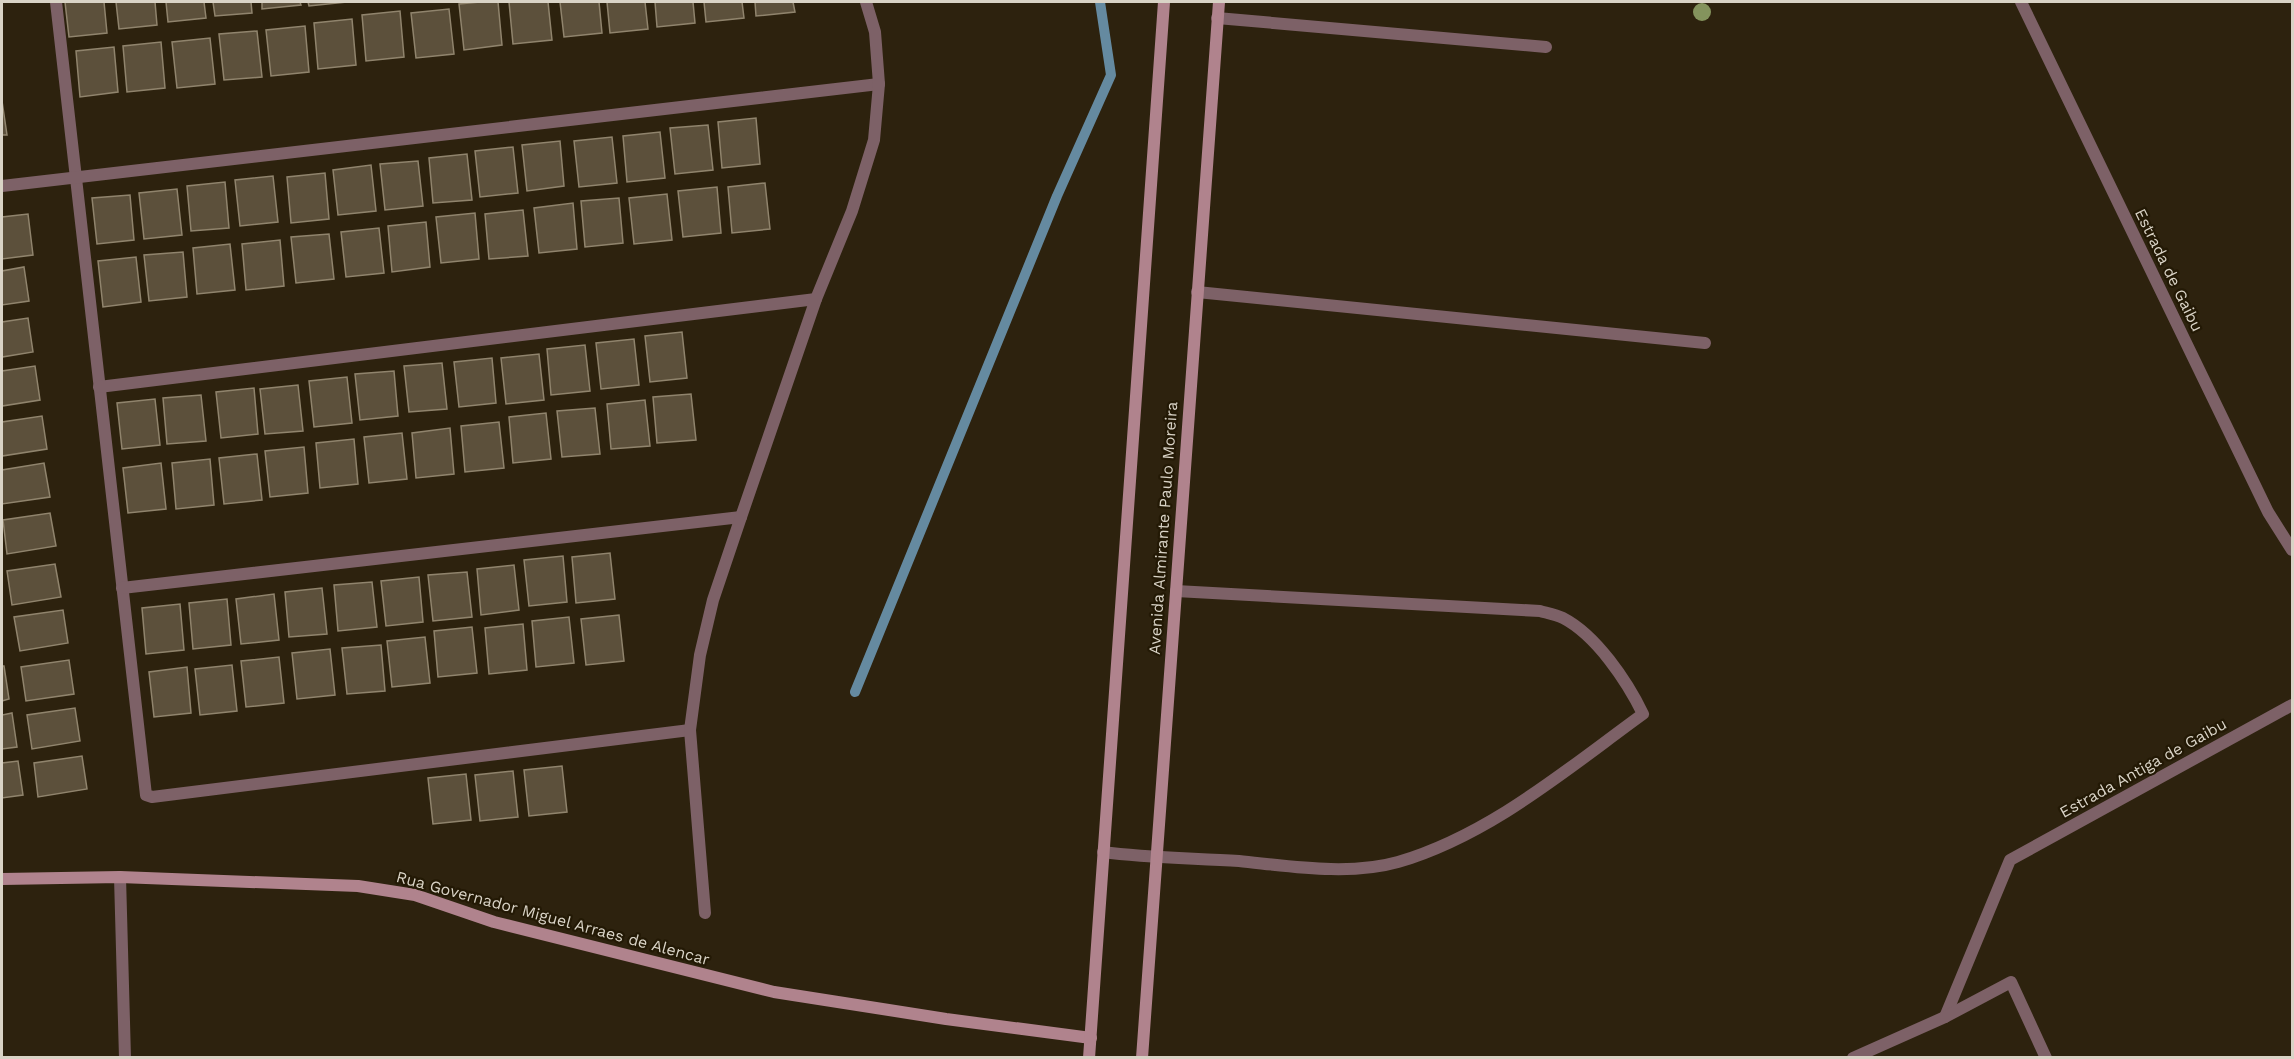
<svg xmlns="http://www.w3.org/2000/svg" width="2294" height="1059" font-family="'Work Sans',sans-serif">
<rect width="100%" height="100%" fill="#2d220e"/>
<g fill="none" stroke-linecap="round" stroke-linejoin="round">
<!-- stream -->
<polyline stroke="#658aa0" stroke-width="10" points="855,692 1057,196 1111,75 1100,2"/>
</g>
<!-- building -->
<g fill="#5c503b" stroke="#90846d" stroke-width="1.5">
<polygon points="65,2 104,2 107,33 69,37"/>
<polygon points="116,2 155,2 157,25 119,29"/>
<polygon points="166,2 204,2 206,18 168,22"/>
<polygon points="213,2 251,2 252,13 215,16"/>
<polygon points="262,2 300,2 301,5 262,9"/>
<polygon points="308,2 347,2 309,6"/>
<polygon points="480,2 498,2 502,45 464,50 459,4"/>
<polygon points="509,2 548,2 552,40 513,44"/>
<polygon points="560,2 599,2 602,33 564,37"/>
<polygon points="607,2 645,2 648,29 610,33"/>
<polygon points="655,2 693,2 695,23 657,27"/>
<polygon points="704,2 742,2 744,18 706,22"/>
<polygon points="755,2 793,2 795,12 756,16"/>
<polygon points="449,9 454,54 416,58 411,13"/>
<polygon points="400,11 404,57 366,61 362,15"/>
<polygon points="352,19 356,65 318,69 314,23"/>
<polygon points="305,26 309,72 271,76 266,30"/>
<polygon points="257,31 262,77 224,80 219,34"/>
<polygon points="210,38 215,84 177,88 172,42"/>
<polygon points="161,42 165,88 127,92 123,46"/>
<polygon points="114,47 118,92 80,97 76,51"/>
<polygon points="2,101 7,135 2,135"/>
<polygon points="756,118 760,164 722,168 718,122"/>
<polygon points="708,125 713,170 675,174 670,128"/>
<polygon points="660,132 665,178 627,182 623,136"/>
<polygon points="612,137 617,183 579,187 574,141"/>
<polygon points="560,141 564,186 527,191 522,145"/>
<polygon points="513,147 518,193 480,197 475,151"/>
<polygon points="467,154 472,200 433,203 429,158"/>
<polygon points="418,161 423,206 385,210 380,164"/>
<polygon points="371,165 376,211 338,215 333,170"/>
<polygon points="325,173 329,219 291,223 287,177"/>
<polygon points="273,176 278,222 240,226 235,180"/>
<polygon points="225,182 229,228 191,231 187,186"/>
<polygon points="765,183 770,229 732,233 728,187"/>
<polygon points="717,187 721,233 683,237 678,191"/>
<polygon points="177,189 182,235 144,239 139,193"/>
<polygon points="667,194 672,240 634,244 629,198"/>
<polygon points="130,195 134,240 97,244 92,198"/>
<polygon points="619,198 623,243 585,247 581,201"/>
<polygon points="573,203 577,249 539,253 534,208"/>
<polygon points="523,210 528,256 489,259 485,214"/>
<polygon points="475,213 479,259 441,263 436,217"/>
<polygon points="28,214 33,255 2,259 2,217"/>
<polygon points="426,222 430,267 392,272 388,226"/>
<polygon points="379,228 384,273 346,277 341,232"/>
<polygon points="329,234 334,279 296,283 291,237"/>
<polygon points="280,240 284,286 246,290 242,244"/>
<polygon points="230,244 235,290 197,294 193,248"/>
<polygon points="183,252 187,297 149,301 144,255"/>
<polygon points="136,257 141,302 103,307 98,261"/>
<polygon points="24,267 29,301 2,305 2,271"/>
<polygon points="28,318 33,352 2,357 2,322"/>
<polygon points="682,332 687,378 650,382 645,336"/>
<polygon points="634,339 639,385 601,389 596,343"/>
<polygon points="585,345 590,391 551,395 547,349"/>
<polygon points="539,354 544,400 506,404 501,358"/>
<polygon points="492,358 496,403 459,407 454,362"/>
<polygon points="442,363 447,409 409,412 404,366"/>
<polygon points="35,366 40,400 2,406 2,371"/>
<polygon points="394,371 398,416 360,420 355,374"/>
<polygon points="347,377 352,423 314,427 309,381"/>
<polygon points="298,385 303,431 265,434 260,389"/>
<polygon points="254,388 258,434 221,438 216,392"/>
<polygon points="691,394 696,440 657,443 653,397"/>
<polygon points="201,395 206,441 167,444 163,398"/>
<polygon points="155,399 160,445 122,449 117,403"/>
<polygon points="645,400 650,446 611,449 607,404"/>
<polygon points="595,408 600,454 562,457 557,411"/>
<polygon points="546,413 551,459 513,463 509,417"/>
<polygon points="42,416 47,449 2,456 2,422"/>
<polygon points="499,422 504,468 465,472 461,426"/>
<polygon points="450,428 454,474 416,478 412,433"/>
<polygon points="402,433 407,479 369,483 364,437"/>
<polygon points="354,439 358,484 320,488 316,443"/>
<polygon points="304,447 308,493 270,497 265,451"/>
<polygon points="257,454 262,500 224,504 219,458"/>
<polygon points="210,459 214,505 176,509 172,463"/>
<polygon points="44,463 50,497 2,504 2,470"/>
<polygon points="161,463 166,509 128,513 123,468"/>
<polygon points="50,513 56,546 7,554 3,520"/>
<polygon points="610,553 615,599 576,603 572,557"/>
<polygon points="563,556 567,602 529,606 524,560"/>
<polygon points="55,564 61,597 12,605 7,571"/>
<polygon points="514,565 519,610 481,615 477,569"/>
<polygon points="467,572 472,617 433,621 428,575"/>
<polygon points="419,577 423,622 386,626 381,581"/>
<polygon points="372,582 377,627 338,631 334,585"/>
<polygon points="322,588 327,634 289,637 285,592"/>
<polygon points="274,594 279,640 241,644 236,599"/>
<polygon points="227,599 231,645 193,649 189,603"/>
<polygon points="180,604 184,650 146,654 142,608"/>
<polygon points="63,610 68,643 20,651 14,617"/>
<polygon points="619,615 624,661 586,665 581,619"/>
<polygon points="569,617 574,663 536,667 532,621"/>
<polygon points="523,624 527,670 489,674 485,628"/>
<polygon points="472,627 477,673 438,677 434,631"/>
<polygon points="425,637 430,683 392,687 387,641"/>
<polygon points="381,645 385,691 347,694 342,648"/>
<polygon points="330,649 335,695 297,699 292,653"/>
<polygon points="279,657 284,703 246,707 241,661"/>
<polygon points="69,660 74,694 26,701 21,667"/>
<polygon points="232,665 237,711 200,715 195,669"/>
<polygon points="2,666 4,666 9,699 2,701"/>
<polygon points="187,667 191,713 154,717 149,672"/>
<polygon points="75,708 80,741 32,749 27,715"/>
<polygon points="12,713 17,747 2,749 2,715"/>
<polygon points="82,756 87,789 38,797 34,763"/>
<polygon points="18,761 23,795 2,798 2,763"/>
<polygon points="562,766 567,812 529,816 524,770"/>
<polygon points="513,771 518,817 480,821 475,775"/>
<polygon points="466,774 471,820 433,824 428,778"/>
</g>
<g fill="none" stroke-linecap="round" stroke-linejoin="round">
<!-- lane -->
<polyline stroke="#7d6167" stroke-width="12" points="2021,2 2268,512 2292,550"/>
<!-- street -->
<g stroke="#7d6167" stroke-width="12">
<polyline points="56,2 146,795 152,797 690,730"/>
<polyline points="1217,18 1546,47"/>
<polyline points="2,186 879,84"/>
<polyline points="1197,292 1705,343"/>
<polyline points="99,387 816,299"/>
<polyline points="122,588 741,517"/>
<path d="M1103,852C1148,858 1194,858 1239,861C1289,866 1349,876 1398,862C1490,835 1567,769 1643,714C1627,681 1596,635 1563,618C1556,615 1547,613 1540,611L1176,591"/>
<polyline points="120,877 125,1058"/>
<polyline points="705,913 690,730 700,655 713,600 741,517 816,299 852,211 874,140 879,84 875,32 866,2"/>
<polyline points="1945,1017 2010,860 2292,705"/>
<polyline points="1853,1058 1945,1017 2011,982 2046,1058"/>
</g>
<!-- secondary -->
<g stroke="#b0838d" stroke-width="12">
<polyline points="2,879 120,877 358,886 415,895 494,922 774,992 946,1019 1091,1038"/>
<polyline points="1089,1058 1164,2"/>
<polyline points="1142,1058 1219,2"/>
</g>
</g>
<!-- trees -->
<circle fill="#84935d" cx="1702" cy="12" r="9"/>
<g text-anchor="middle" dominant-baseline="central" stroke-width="4.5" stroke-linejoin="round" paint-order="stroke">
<!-- street labels -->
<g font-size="16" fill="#d9d3c6" stroke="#231905">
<text transform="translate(2169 270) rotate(64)">Estrada de Gaibu</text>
<text transform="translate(1163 528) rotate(-86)">Avenida Almirante Paulo Moreira</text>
<text transform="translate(2143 768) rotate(-29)">Estrada Antiga de Gaibu</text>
<text transform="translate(553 918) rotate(15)">Rua Governador Miguel Arraes de Alencar</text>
</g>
</g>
<!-- border -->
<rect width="2294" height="1059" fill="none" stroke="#d9d3c6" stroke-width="6"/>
</svg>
